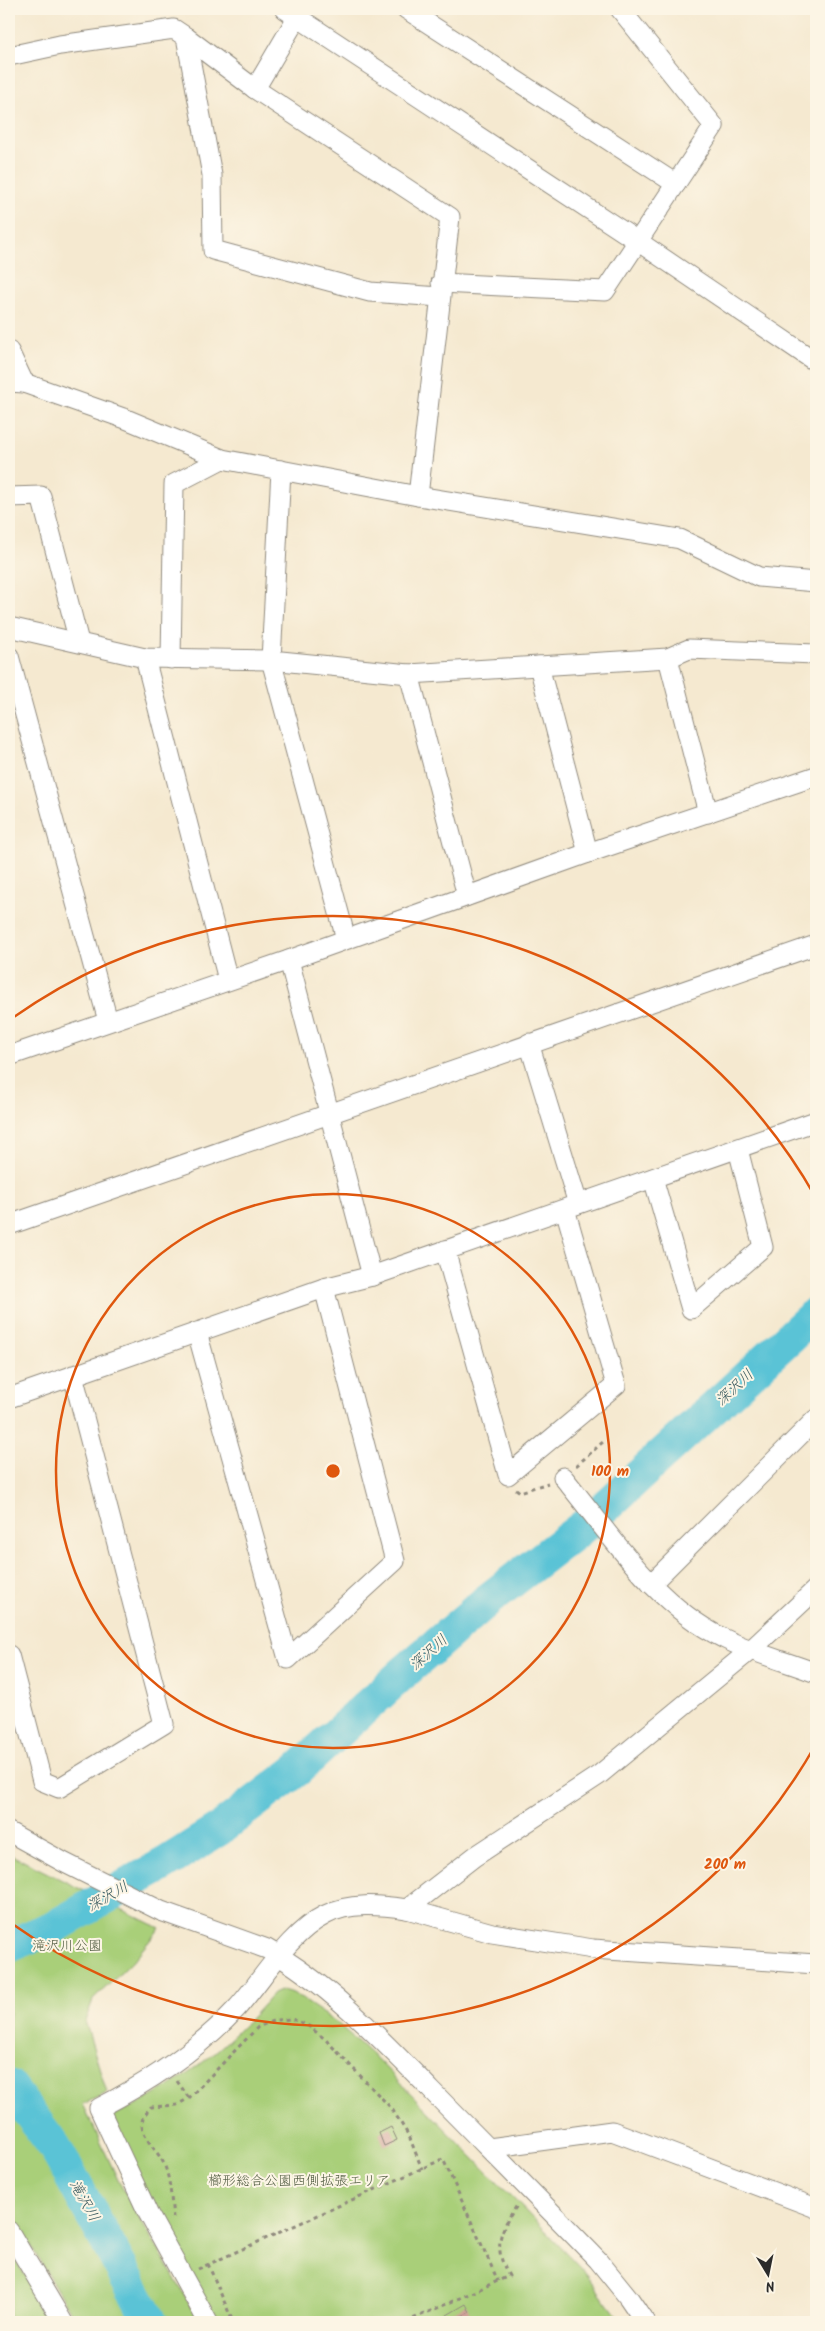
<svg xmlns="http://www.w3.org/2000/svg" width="825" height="2331" font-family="Kalam,'Klee One',sans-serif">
<rect width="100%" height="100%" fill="#fcf5e5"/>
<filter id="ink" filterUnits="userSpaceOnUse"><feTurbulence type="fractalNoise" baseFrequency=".02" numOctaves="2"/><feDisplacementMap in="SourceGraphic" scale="10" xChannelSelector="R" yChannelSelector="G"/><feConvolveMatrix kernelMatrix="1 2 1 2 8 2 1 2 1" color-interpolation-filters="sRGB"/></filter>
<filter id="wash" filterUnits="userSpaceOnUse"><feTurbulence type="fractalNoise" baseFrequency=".0096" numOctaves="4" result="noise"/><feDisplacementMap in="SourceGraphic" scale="20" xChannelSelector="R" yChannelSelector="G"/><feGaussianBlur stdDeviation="1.12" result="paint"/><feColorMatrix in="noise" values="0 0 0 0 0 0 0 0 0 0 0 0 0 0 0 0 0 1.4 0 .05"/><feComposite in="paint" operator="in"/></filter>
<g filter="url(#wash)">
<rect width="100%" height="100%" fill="#f5e9d0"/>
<!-- green -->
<g fill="#a9cf79" stroke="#6a7d52">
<polygon points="9,1854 160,1928 132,1962 93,2000 85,2021 107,2093 83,2104 119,2182 200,2322 76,2322 9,2209"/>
<path d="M282,1990L293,1993L336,2022L380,2062L581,2268L622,2322H215L154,2209L111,2116C175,2091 228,2046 273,1994Z"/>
<polygon points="9,2250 55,2322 9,2322"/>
</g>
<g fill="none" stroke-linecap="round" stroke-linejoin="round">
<!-- river -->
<g stroke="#5ac3d6" stroke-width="34">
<polyline points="9,1946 54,1927 166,1863 218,1830 297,1770 402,1674 489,1599 589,1522 816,1313"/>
<polyline points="9,2086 54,2146 151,2322"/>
</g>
</g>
<g id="blocks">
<!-- building -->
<g fill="#d1a098">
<polygon points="391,2127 397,2140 384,2146 379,2133"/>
<polygon points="466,2304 470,2312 450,2322 447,2315"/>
</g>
</g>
</g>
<g filter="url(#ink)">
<use href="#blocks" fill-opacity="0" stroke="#908a7e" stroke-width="1"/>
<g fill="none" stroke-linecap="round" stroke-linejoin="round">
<!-- minor casing -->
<g stroke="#908a7e" stroke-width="21">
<g id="minor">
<polyline points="285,9 639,242 816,362"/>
<polyline points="302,9 255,89 450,217 418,496"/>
<polyline points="406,9 676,184"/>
<polyline points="9,56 60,45 174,29 186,37"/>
<polyline points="255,89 186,37 212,175 213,250 370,292 440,297"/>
<polyline points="441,283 605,291 714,126 620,9"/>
<polyline points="9,351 24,383"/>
<polyline points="9,382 24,383 126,419 222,459 418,496 680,539 759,577 816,582"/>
<polyline points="281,470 271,660 346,939"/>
<polyline points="9,497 41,496 79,642"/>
<polyline points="9,627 145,658 271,660 409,674 668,658 689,649 816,654"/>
<polyline points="9,656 108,1021"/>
<polyline points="145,658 228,980"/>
<polyline points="668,658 708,813"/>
<polyline points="171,659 174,484 222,459"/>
<polyline points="539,666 588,853"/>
<polyline points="409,674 467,896"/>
<polyline points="289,960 372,1276"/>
<polyline points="529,1043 578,1204"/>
<polyline points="9,1056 289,960 588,853 816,776"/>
<polyline points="653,1178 691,1309 763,1247 738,1149"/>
<polyline points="9,1225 816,945"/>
<polyline points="445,1250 508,1475 616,1385 565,1209"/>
<polyline points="197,1332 288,1659 395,1561 324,1288"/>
<polyline points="9,1398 324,1288 372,1276 816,1121"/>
<path d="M563,1477C610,1534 655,1605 723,1638C752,1653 786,1661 816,1673"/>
<polyline points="651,1584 816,1419"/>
<polyline points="9,1655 42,1781 59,1788 164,1724 73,1375"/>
<path d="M9,1832L65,1863L161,1911L267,1949C328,1983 383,2041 431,2090C487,2147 543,2203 598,2260L628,2297L645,2322"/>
<polyline points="407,1909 492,1933 593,1949 816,1964"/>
<polyline points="489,2148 612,2131 816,2208"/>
<polyline points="9,2231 63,2322"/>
<path d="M208,2322L148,2213L99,2108C149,2082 198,2050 237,2008C263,1979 289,1933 325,1915C349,1902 380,1905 407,1909L474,1857L599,1775L752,1649L816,1589"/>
</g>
</g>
<!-- path -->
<g stroke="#908a7e" stroke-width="3" stroke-dasharray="4 4" stroke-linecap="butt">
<polyline points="576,1466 604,1441"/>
<polyline points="516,1489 520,1492 548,1483"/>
<polyline points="177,2081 189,2098"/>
<path d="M173,2218C171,2200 171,2181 164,2164C158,2151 141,2137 142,2123C142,2116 147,2112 151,2107L177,2105L189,2098L258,2027L275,2020L292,2019L307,2025L325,2039L392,2109L409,2136L422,2169"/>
<polyline points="208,2264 233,2322"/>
<polyline points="198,2269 443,2159 498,2281"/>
<path d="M406,2322L509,2276C492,2246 500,2230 518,2204"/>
</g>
<!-- minor -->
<use href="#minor" stroke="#fff" stroke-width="19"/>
</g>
</g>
<!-- distance rings -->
<g fill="none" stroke="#df570e" stroke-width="2.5">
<circle cx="333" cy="1471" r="277"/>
<path d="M816 1744A555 555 0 0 1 11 1923M11 1019A555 555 0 0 1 816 1198"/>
</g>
<g text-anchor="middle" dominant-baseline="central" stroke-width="4" stroke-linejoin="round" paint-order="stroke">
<!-- park labels -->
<g font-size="14" fill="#515c42" stroke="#fcf5e5">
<text x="67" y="1946">滝沢川公園</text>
<text x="299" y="2181">櫛形総合公園西側拡張エリア</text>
</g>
<!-- water labels -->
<g font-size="15" font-style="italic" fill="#39595e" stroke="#fcf5e5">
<text transform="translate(735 1388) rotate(-43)">深沢川</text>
<text transform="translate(429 1653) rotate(-42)">深沢川</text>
<text transform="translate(108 1897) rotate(-30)">深沢川</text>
<text transform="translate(84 2201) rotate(61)">滝沢川</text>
</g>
</g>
<circle cx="333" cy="1471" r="8" fill="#df570e" stroke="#fcf5e5" stroke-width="2.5"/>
<g font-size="15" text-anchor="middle" font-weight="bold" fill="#df570e" stroke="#fcf5e5" stroke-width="4" stroke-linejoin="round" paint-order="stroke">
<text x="610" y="1476">100 m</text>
<text x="725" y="1869">200 m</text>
</g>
<!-- margin -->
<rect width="825" height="2331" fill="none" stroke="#fcf5e5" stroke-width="30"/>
<!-- north arrow -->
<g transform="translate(768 2274) rotate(170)" stroke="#fcf5e5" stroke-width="4" paint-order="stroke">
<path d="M0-4L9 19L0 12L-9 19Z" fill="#2b2b2b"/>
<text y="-8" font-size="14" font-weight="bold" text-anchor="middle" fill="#2b2b2b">N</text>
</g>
</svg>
